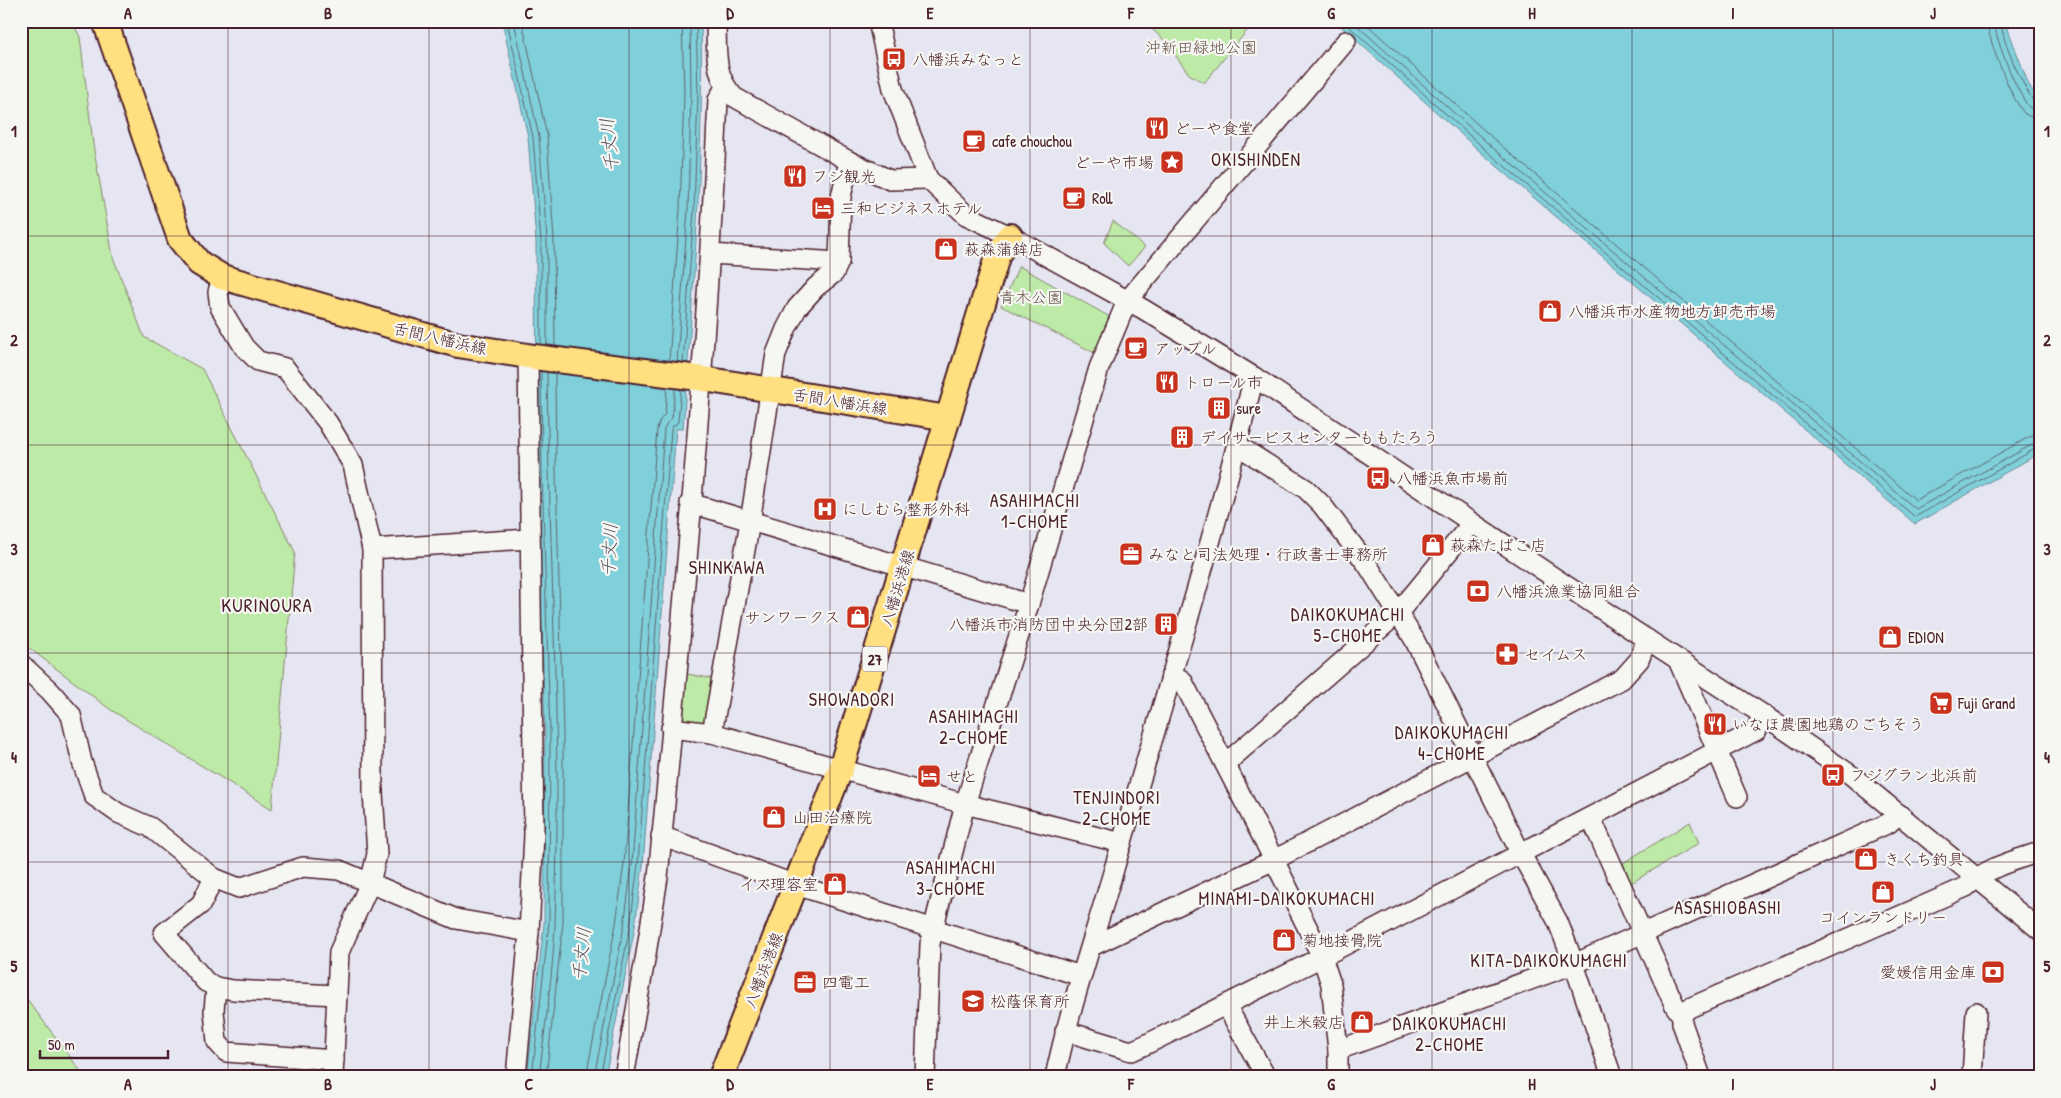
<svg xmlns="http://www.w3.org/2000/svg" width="2061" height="1098" font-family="'Patrick Hand','Klee One',sans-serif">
<rect width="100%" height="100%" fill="#e6e6f3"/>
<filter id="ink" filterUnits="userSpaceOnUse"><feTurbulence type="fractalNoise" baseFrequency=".02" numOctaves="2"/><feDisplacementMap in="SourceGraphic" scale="10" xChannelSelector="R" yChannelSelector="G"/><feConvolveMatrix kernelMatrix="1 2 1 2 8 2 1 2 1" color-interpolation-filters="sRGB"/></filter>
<g filter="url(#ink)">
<!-- green -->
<g fill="#bdeaa7" stroke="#848469">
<polygon points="21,21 72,21 80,37 93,144 113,257 144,337 202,369 295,552 272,809 111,710 21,642"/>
<polygon points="1143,21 1255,21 1204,83 1189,74 1164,40"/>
<polygon points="1113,221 1145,247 1128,266 1104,243"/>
<polygon points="1019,266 1110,317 1095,353 1001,306"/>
<polygon points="676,672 715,679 705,732 671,732"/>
<polygon points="1690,822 1699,843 1631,883 1623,863"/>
<polygon points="21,991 85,1077 21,1077"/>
</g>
<!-- water -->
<g fill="#7fd0da" stroke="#6a8994">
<path d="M502,21H701C704,158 693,293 683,429H676L643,865L635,927L605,1077H527L544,923L545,732L537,474L536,241L528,137Z"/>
<polygon points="1335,21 2005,21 2028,83 2040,103 2040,453 1915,524 1484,155"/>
</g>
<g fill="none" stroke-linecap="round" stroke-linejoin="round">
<!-- shore -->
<g stroke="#5f6671" stroke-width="1">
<polyline points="507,21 533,137 541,241 541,345"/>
<polyline points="514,21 539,137 547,240 547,345"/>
<polyline points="522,21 547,136 554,240 555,346"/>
<polyline points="1343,21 1487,151 1915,517 2035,449 2040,449"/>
<polyline points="1352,21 1492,147 1916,509 2033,444 2040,442"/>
<polyline points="1363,21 1496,141 1916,500 2029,437 2040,435"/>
<path d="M1987,21C1987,38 2013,103 2025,114C2030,117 2034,118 2040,119"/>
<path d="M1994,21C1995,39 2017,93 2029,107C2032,110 2035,111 2040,111"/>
<path d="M2001,21C2003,46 2021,81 2034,102L2040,105"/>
<polyline points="669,361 680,209 684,95 682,21"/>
<polyline points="677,362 688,209 691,95 690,21"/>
<polyline points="683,363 694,210 698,95 696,21"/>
<polyline points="532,1077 549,923 550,732 542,473 541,371"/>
<path d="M539,1077C545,1026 553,974 555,923C562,739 549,555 547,372"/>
<polyline points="546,1077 563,923 563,732 556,473 555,373"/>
<polyline points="586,1077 616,924 624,863 657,429 660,420 665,414 667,387"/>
<polyline points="594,1077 624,926 632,864 664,429 667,423 672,418 675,388"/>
<polyline points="600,1077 630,927 638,864 671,430 673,426 678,422 681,389"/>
</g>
<!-- minor casing -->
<g stroke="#4a1f2b" stroke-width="22">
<g id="minor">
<path d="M716,21C717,50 713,75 734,97L849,161L890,180L928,179"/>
<polyline points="878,21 893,89 928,179 966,215 1010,236 1143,309 1254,377 1634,631 1762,714 1851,775 2040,930"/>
<polyline points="711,254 839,262"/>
<polyline points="222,277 218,292 220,307 244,347 258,361 285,368 328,423 353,465 372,549 373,793 377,854 370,883 339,952 333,1077"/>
<polyline points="1237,445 1306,489 1322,505 1367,564 1414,639 1521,854 1558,922 1574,964 1612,1077"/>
<polyline points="690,503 1029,604"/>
<polyline points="372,549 529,539"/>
<polyline points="1678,660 1737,797"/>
<polyline points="21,664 50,691 71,715 82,762 94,796 118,813 150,827 214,878 239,888 303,867 339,870 456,919 529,932"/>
<polyline points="1171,675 1182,680 1274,860 1322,957 1331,984 1338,1050 1338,1077"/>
<polyline points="671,728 712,733 965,804 1122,843"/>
<polyline points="712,733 750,522 776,354 786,329 797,308 816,287 834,273 839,262 841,197 849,161"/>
<polyline points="1225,764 1398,613 1472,523"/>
<polyline points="1591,818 1675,1006 1682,1016 1682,1023 1701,1077"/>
<polyline points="661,836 796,885 1081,976"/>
<polyline points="214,878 201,904 164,933 206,982 216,987 233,990 337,995"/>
<polyline points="1092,946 1274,860 1622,679 1639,660 1647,639"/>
<polyline points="216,987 214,1011 217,1042 226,1052 334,1060"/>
<polyline points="1226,1005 1266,1077"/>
<path d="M1682,1016L1687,1009L1966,887C1987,867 2013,861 2040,852"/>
<polyline points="1065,1031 1131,1051 1145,1045 1322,957 1757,730 1762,714"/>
<polyline points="1338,1050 1574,964 1889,823 1899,814"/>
<polyline points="516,1077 529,932 534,835 528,356"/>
<path d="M624,1077L646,954L658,877C683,618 706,360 718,100L725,87"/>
<polyline points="925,1077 930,944 933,930 965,804 1029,604 1099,368 1127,301 1346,41"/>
<path d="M1055,1077C1070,1006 1094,938 1114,869C1162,706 1213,543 1254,377"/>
<polyline points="1972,1077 1976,1012"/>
</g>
</g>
<!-- major casing -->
<g stroke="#4a1f2b" stroke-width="28">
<g id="major">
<polyline points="105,21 180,239 199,263 222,277 458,345 534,357 691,377 948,418"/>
<polyline points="721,1077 841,768 998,254 1010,236"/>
</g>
</g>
<!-- minor -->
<use href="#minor" stroke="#f6f6f2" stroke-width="19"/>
<!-- major -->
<use href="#major" stroke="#ffdf80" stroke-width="24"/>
</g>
</g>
<!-- grid -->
<path fill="none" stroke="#4a1f2b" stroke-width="1" stroke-opacity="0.55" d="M228,21V1077M429,21V1077M629,21V1077M830,21V1077M1030,21V1077M1231,21V1077M1432,21V1077M1632,21V1077M1833,21V1077M21,236H2040M21,445H2040M21,653H2040M21,862H2040"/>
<!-- icons -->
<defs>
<g id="bus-square" transform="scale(1.25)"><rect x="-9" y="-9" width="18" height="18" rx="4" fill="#c8321e" stroke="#f6f6f2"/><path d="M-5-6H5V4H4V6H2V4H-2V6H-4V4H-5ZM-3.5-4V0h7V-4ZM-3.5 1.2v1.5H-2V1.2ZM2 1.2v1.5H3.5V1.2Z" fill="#fff"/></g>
<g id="restaurant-square" transform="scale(1.25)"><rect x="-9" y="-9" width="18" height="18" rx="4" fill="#c8321e" stroke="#f6f6f2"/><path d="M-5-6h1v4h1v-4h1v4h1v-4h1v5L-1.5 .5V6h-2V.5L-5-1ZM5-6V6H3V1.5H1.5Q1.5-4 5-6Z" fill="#fff"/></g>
<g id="cafe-square" transform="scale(1.25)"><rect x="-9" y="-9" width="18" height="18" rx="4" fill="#c8321e" stroke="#f6f6f2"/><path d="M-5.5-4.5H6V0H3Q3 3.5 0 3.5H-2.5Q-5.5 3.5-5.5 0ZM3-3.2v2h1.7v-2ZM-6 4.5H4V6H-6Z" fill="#fff"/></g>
<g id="sight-square" transform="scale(1.25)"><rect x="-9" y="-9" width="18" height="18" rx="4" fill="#c8321e" stroke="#f6f6f2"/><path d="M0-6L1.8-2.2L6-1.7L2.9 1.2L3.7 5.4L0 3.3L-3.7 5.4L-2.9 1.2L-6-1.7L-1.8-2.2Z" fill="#fff"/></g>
<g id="hotel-square" transform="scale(1.25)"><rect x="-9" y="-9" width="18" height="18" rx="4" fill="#c8321e" stroke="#f6f6f2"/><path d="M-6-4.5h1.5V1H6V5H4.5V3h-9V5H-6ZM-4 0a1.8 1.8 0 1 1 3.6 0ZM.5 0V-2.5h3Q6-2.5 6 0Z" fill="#fff"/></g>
<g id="shop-square" transform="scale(1.25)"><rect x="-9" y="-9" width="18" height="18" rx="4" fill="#c8321e" stroke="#f6f6f2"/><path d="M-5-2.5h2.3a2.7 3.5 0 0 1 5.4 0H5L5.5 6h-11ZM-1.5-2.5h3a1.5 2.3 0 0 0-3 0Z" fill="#fff"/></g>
<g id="building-square" transform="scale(1.25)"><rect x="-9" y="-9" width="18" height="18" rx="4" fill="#c8321e" stroke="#f6f6f2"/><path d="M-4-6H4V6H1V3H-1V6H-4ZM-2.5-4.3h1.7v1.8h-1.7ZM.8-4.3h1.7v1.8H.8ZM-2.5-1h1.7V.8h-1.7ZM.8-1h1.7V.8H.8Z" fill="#fff"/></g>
<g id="hospital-square" transform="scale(1.25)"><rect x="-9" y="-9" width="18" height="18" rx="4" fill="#c8321e" stroke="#f6f6f2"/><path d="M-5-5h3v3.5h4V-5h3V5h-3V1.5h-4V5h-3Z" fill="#fff"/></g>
<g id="office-square" transform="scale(1.25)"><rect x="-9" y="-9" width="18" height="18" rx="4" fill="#c8321e" stroke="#f6f6f2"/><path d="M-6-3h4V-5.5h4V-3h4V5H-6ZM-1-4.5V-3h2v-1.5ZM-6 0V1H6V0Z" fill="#fff"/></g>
<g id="bank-square" transform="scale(1.25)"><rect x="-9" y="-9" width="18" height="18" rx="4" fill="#c8321e" stroke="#f6f6f2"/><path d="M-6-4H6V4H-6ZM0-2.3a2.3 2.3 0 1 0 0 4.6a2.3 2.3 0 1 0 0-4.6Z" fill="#fff"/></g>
<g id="pharmacy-square" transform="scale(1.25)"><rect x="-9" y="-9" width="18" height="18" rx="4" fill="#c8321e" stroke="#f6f6f2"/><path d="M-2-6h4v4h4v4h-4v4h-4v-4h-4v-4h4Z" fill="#fff"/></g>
<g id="supermarket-square" transform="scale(1.25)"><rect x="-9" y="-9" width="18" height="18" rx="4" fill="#c8321e" stroke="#f6f6f2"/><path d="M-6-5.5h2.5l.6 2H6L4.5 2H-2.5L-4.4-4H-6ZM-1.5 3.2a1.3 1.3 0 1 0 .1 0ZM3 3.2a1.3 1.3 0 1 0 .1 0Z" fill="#fff"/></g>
<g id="school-square" transform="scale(1.25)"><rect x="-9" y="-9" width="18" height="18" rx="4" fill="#c8321e" stroke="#f6f6f2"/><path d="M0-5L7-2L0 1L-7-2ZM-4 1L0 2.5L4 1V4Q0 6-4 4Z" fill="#fff"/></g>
</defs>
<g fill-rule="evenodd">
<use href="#bus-square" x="894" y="59"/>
<use href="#restaurant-square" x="1157" y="128"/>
<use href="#cafe-square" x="974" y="141"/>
<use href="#sight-square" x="1172" y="162"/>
<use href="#restaurant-square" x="795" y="176"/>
<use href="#cafe-square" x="1074" y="198"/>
<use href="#hotel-square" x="823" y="208"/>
<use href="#shop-square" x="946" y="249"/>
<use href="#shop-square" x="1550" y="311"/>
<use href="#cafe-square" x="1136" y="348"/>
<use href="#restaurant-square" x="1167" y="382"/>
<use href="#building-square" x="1219" y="408"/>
<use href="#building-square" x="1182" y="437"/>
<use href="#bus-square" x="1378" y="478"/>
<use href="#hospital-square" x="825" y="509"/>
<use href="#shop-square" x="1433" y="545"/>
<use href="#office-square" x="1131" y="554"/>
<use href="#bank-square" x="1478" y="591"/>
<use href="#shop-square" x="858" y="617"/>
<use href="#building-square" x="1166" y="624"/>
<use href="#shop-square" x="1890" y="637"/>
<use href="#pharmacy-square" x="1507" y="654"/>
<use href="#supermarket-square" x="1941" y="703"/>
<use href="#restaurant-square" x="1715" y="724"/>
<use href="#bus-square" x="1833" y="775"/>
<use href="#hotel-square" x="929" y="776"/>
<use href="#shop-square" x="774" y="817"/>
<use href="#shop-square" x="1866" y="859"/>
<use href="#shop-square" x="835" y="884"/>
<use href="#shop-square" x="1883" y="892"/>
<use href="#shop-square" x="1284" y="940"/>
<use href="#bank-square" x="1993" y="972"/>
<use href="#office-square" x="805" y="982"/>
<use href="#school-square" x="973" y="1001"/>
<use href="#shop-square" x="1362" y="1022"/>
</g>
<g text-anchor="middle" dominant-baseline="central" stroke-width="4.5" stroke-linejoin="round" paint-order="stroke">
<!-- shield labels -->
<rect fill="#f6f6f2" stroke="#7e6067" stroke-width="1" x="862.5" y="646.5" width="25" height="25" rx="4"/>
<g font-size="15" font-weight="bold" fill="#4a1f2b">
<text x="875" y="659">27</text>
</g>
<!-- park labels -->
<g font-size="16" fill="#67524a" stroke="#f6f6f2">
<text x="1201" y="47">沖新田緑地公園</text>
<text x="1031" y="297">青木公園</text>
</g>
<!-- poi labels -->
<g font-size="16" fill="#4a1f2b" stroke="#f6f6f2" text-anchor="start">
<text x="912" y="59">八幡浜みなっと</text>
<text x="1174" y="128">どーや食堂</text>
<text x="992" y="141">cafe chouchou</text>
<text x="1154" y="162" text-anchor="end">どーや市場</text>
<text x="812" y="176">フジ観光</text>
<text x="1092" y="198">Roll</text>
<text x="840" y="208">三和ビジネスホテル</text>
<text x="964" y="249">萩森蒲鉾店</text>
<text x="1568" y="311">八幡浜市水産物地方卸売市場</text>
<text x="1154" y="348">アップル</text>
<text x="1184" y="382">トロール市</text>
<text x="1236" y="408">sure</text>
<text x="1200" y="437">デイサービスセンターももたろう</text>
<text x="1396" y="478">八幡浜魚市場前</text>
<text x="842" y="509">にしむら整形外科</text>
<text x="1450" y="545">萩森たばこ店</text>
<text x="1148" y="554">みなと司法処理・行政書士事務所</text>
<text x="1496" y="591">八幡浜漁業協同組合</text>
<text x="840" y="617" text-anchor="end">サンワークス</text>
<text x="1148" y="624" text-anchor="end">八幡浜市消防団中央分団2部</text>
<text x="1908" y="637">EDION</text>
<text x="1524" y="654">セイムス</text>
<text x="1958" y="703">Fuji Grand</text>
<text x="1732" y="724">いなほ農園地鶏のごちそう</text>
<text x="1850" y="775">フジグラン北浜前</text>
<text x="946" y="776">せと</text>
<text x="792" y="817">山田治療院</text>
<text x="1884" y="859">きくち釣具</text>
<text x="818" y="884" text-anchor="end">イズ理容室</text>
<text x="1883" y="917" text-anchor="middle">コインランドリー</text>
<text x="1302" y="940">菊地接骨院</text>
<text x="1976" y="972" text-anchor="end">愛媛信用金庫</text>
<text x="822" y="982">四電工</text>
<text x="990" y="1001">松蔭保育所</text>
<text x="1344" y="1022" text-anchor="end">井上米穀店</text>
</g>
<!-- street labels -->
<g font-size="16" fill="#4a1f2b" stroke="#f6f6f2">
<text transform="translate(440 338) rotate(13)">舌間八幡浜線</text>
<text transform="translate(840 401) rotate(9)">舌間八幡浜線</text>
<text transform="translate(897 588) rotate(-73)">八幡浜港線</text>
<text transform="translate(763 970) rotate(-69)">八幡浜港線</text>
</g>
<!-- water labels -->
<g font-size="18" font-style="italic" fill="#5a5460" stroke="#f6f6f2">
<text transform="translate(609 145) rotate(-96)">千丈川</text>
<text transform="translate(609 550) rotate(-87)">千丈川</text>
<text transform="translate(581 954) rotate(-84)">千丈川</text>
</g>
<!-- neighbourhood labels -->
<g font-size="18" letter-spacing="1" fill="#4a1f2b" stroke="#f6f6f2">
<text x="1256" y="159">OKISHINDEN</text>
<text x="1035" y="500">ASAHIMACHI<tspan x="1035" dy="21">1-CHOME</tspan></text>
<text x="727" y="567">SHINKAWA</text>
<text x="1348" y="614">DAIKOKUMACHI<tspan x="1348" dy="21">5-CHOME</tspan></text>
<text x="852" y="699">SHOWADORI</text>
<text x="974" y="716">ASAHIMACHI<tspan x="974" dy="21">2-CHOME</tspan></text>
<text x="1452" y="732">DAIKOKUMACHI<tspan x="1452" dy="21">4-CHOME</tspan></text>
<text x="1117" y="797">TENJINDORI<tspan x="1117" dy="21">2-CHOME</tspan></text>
<text x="951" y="867">ASAHIMACHI<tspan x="951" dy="21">3-CHOME</tspan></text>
<text x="1287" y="898">MINAMI-DAIKOKUMACHI</text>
<text x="1728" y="907">ASASHIOBASHI</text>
<text x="1549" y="960">KITA-DAIKOKUMACHI</text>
<text x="1450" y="1023">DAIKOKUMACHI<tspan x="1450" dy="21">2-CHOME</tspan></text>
</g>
<!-- quarter labels -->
<g font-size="19" letter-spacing="1" fill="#4a1f2b" stroke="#f6f6f2">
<text x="267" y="605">KURINOURA</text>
</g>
</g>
<!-- margin -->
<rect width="2061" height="1098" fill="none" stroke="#f6f6f2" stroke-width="55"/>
<!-- scale -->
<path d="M40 1050v8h128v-8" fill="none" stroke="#4a1f2b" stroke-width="2.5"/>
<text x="48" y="1050" font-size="15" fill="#4a1f2b" stroke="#f6f6f2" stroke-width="4" paint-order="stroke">50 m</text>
<rect x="28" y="28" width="2006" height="1042" fill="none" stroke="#4a1f2b" stroke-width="2"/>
<g font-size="16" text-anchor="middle" font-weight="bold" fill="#4a1f2b">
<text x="128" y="19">A</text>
<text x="328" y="19">B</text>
<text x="529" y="19">C</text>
<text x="730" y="19">D</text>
<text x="930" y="19">E</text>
<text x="1131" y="19">F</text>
<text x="1331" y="19">G</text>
<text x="1532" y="19">H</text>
<text x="1733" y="19">I</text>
<text x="1933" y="19">J</text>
<text x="14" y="137">1</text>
<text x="2047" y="137">1</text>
<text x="14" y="346">2</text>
<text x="2047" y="346">2</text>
<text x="14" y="555">3</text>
<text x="2047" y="555">3</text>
<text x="14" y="763">4</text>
<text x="2047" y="763">4</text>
<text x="14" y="972">5</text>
<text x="2047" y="972">5</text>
<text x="128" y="1090">A</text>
<text x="328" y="1090">B</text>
<text x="529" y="1090">C</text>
<text x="730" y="1090">D</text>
<text x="930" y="1090">E</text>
<text x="1131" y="1090">F</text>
<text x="1331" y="1090">G</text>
<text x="1532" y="1090">H</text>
<text x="1733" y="1090">I</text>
<text x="1933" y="1090">J</text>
</g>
</svg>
